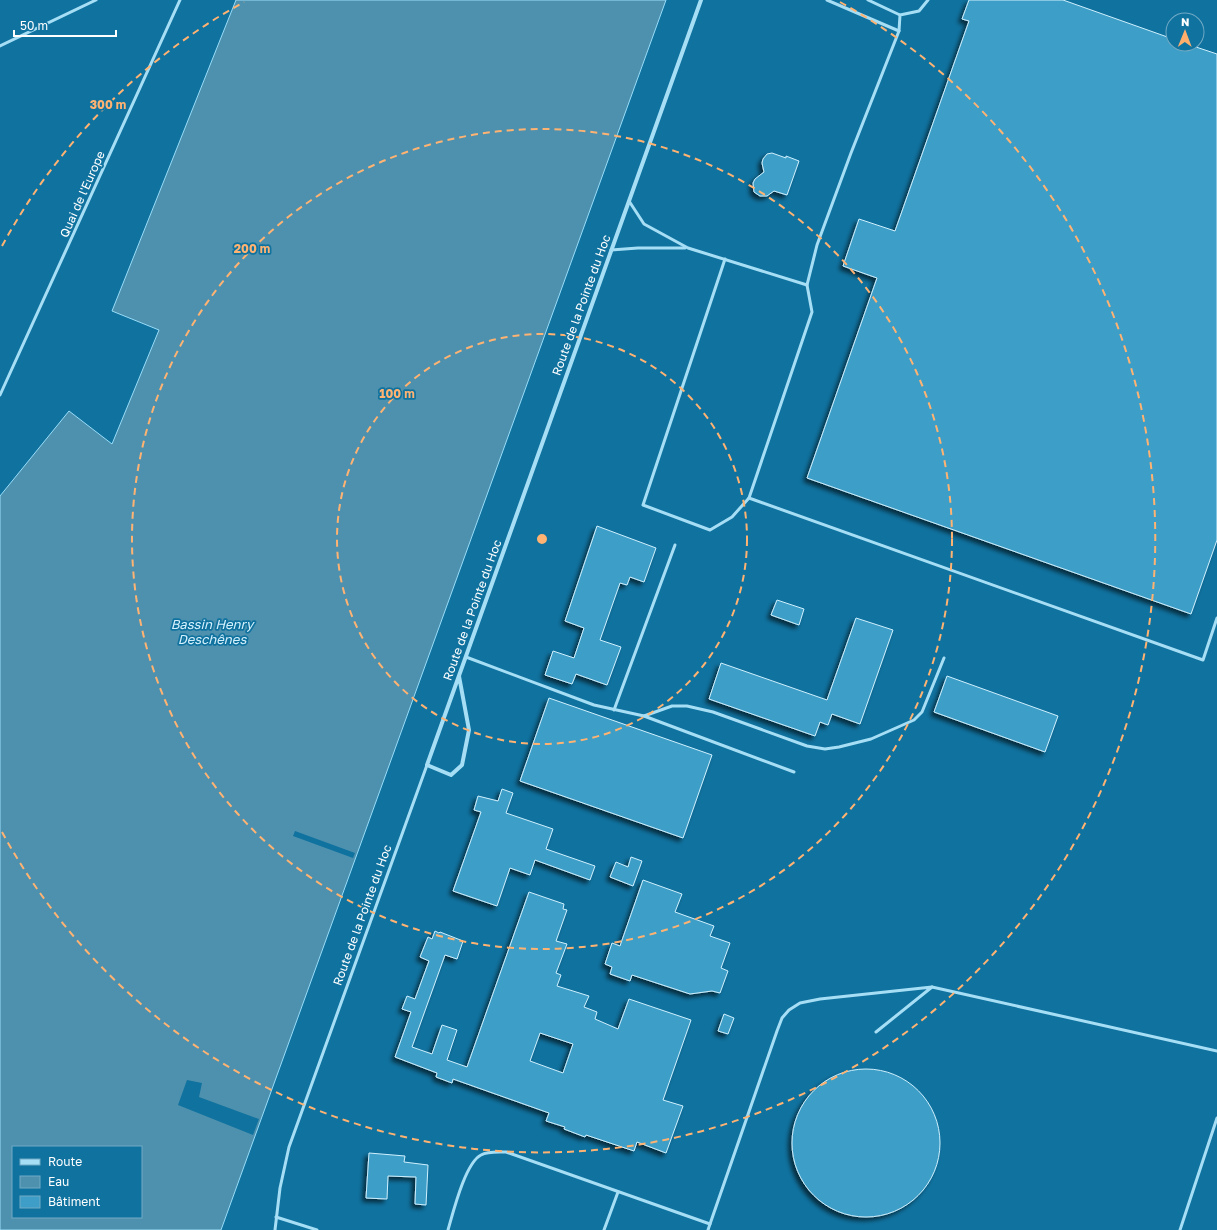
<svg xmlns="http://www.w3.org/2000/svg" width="1217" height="1230" font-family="'Golos Text',sans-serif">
<defs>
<filter id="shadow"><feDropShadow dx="-3.5" dy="3.5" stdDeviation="2" flood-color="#0009"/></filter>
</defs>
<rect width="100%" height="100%" fill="#10729f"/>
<!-- water -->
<path fill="#4e91ae" stroke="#98ddf9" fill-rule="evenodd" d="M236,0H666L221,1230H0V496L69,411L112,444L159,330L112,311ZM13,1147H141V1217H13Z"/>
<!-- pier -->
<g fill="#10729f">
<polygon points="295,831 355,853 353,858 293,836"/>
<polygon points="187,1080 202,1083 199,1097 259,1119 253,1135 178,1105"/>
</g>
<!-- building -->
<g fill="#3e9ec7" stroke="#cff0fe" fill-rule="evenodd" filter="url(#shadow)">
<polygon points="969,0 1063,0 1173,39 1173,44 1187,44 1217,54 1217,540 1191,614 807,478 877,278 843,266 859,219 895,231 969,21 962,19"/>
<polygon points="772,153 786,158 786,156 799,161 787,195 774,191 767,196 760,196 754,192 753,183 755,179 764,172 762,163 763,159 767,154"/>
<polygon points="597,526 656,548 644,582 630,577 627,585 620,583 600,640 621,647 607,685 576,674 572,684 545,675 553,651 574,658 584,628 565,621"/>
<polygon points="777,600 804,609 799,625 771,615"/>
<polygon points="856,618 893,630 860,724 832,714 828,725 820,722 815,736 709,699 721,663 827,700"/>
<polygon points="947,676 1058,716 1045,752 934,712"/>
<polygon points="549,698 712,755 683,838 520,781"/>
<polygon points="502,789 513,793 506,813 553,829 546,849 595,866 590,880 535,860 530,875 510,868 497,906 453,891 481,812 474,810 478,796 498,801"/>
<polygon points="631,857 642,861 633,886 610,877 616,862 628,867"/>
<polygon points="643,880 682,894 675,912 714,926 710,936 730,943 721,968 728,971 720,993 712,991 690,994 632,975 630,981 610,974 612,967 605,964 612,943 620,946"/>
<path d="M529,892L564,904L563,909L567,910L556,941L567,944L556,973L561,975L557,986L589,996L584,1007L597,1012L595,1019L618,1029L629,999L691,1020L663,1100L683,1106L666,1153L637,1142L634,1151L586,1135L585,1137L564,1129L565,1127L546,1121L549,1113L453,1079L452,1083L436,1077L437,1073L395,1057L411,1012L402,1009L407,996L415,999L429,961L420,957L428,937L432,939L435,931L439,933L440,932L463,941L457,959L445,955L412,1047L432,1054L442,1025L457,1030L447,1060L467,1067ZM540,1033L573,1044L563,1073L530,1061Z"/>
<polygon points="724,1014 734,1018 728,1034 718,1031"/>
<circle cx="866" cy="1143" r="74"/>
<polygon points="369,1153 405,1156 404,1162 428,1165 426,1205 415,1204 416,1177 388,1176 387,1199 366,1198"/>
</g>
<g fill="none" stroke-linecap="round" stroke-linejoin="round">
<!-- lane -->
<g stroke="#a6def5" stroke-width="3">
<polyline points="827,0 899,31"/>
<polyline points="868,0 900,15"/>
<polyline points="928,0 919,11 900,15 899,31 851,153 817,245 807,285 812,312 749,498 1203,660 1217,618"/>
<polyline points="0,46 96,0"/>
<polyline points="629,201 644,224 688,248 807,285"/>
<polyline points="611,250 638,248 685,248"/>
<polyline points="725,259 643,505 710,530 732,517 749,498"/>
<polyline points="0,395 180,0"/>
<polyline points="466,657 594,705 644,716 794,772"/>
<polyline points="614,710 675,545"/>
<polyline points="644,716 672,706 687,706 713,712 807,746 825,749 839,747 871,739 914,720 922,712 944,658"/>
<polyline points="932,987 1217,1051"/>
<polyline points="276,1217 317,1230"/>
<polyline points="710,1224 777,1031 782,1018 789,1010 800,1003 820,999 932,987 876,1032"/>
<polyline points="275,1230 280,1188 289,1147 427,765"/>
<path d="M448,1230C453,1213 465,1163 481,1155C488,1151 498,1152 506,1152L710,1224L708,1230"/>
<polyline points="604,1230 618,1192"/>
<polyline points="1180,1230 1217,1118"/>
</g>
<!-- street -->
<polyline stroke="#a6def5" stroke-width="4" points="459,676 469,730 462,765 451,775 427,765 701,0"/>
</g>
<!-- distance rings -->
<g fill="none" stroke="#ffb372" stroke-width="2" stroke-dasharray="7 5">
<circle cx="542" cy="539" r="205"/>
<circle cx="542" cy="539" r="410"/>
<path d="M2 246A614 614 0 0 1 244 2M840 2A614 614 0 1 1 2 832"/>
</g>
<g text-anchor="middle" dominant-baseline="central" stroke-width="3.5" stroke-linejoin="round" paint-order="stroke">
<!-- street labels -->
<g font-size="12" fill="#fff" stroke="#10729f">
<text transform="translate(82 194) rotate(-66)">Quai de l'Europe</text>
<text transform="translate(581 305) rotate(-70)">Route de la Pointe du Hoc</text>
<text transform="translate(472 610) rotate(-70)">Route de la Pointe du Hoc</text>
<text transform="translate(362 915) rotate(-70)">Route de la Pointe du Hoc</text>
</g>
<!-- water labels -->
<g font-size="13" font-style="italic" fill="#d5f1fd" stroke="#10729f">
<text x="212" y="624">Bassin Henry<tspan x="212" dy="15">Deschênes</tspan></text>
</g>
</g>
<circle cx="542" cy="539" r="6" fill="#ffb372" stroke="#10729f" stroke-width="2"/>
<g font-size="12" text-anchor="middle" font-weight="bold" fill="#ffb372" stroke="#10729f" stroke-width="3.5" stroke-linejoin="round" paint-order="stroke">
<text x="108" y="109">300 m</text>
<text x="252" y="253">200 m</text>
<text x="397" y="398">100 m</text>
</g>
<!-- legend -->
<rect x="12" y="1146" width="130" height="72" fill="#10729f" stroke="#70aac5"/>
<rect x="20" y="1159" width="20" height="6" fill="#a6def5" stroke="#70aac5"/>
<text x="48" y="1166" font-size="12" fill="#ffffff">Route</text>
<rect x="20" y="1176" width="20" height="12" fill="#4e91ae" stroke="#70aac5"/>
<text x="48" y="1186" font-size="12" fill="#ffffff">Eau</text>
<rect x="20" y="1196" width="20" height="12" fill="#3e9ec7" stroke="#70aac5"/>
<text x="48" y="1206" font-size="12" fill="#ffffff">Bâtiment</text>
<!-- north arrow -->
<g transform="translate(1185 32) rotate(1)"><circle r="19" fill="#10729f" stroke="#70aac5"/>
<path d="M0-3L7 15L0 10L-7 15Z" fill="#ffaf6b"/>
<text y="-6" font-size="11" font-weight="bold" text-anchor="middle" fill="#ffffff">N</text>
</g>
<!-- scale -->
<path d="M14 30v6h102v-6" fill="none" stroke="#ffffff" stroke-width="2"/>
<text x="20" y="30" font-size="12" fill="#ffffff" stroke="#10729f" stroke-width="3" paint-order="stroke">50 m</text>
</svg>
